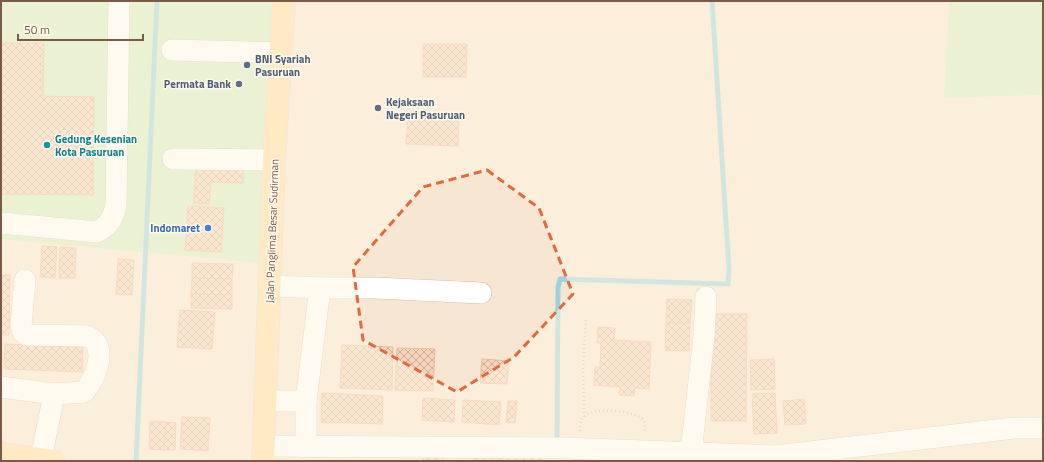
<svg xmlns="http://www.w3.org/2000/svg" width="1044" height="462" font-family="'Titillium Web',sans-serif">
<defs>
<pattern id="building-cross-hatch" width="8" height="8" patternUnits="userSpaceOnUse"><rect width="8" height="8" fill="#f7d3b9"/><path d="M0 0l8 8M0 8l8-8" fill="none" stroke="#cdae98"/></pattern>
</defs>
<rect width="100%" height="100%" fill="#fff5e4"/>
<!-- residential -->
<rect fill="#f7e7d2" x="1" y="1" width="1042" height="460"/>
<!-- green -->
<g fill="#d2eec1">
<polygon points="1,1 283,1 270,264 1,239"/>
<polygon points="949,1 1043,1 1043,95 944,98"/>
</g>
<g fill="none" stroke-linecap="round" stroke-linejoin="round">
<!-- stream -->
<g stroke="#9bd2de" stroke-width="5">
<polyline points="557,442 558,287 560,279 728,284 729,270 712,1"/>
<polyline points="136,461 157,1"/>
</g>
</g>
<!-- building -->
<g fill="url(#building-cross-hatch)" stroke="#ecb997">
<polygon points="1,43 44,43 43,96 94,97 93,195 1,194"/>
<polygon points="423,44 467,44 466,77 423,77"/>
<polygon points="408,117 459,119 458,146 406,144"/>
<polygon points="196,160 244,162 243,183 211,182 209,204 194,203"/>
<polygon points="188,206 224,208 221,252 185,250"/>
<polygon points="42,246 57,247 55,278 40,277"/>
<polygon points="60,247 76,248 75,278 59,278"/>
<polygon points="118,259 134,260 132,295 116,294"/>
<polygon points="192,263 233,264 232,279 192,278"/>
<polygon points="1,275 10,275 9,335 1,335"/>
<polygon points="192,278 232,279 232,295 191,294"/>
<polygon points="191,294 232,295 232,309 191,308"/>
<polygon points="667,299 692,300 690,323 666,323"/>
<polygon points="180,310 215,312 212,349 177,347"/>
<polygon points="711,314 747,314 746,421 711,421"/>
<polygon points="666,323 690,323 689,351 665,350"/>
<polygon points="598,327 615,328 614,340 651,342 649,389 635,388 634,396 619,395 620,387 594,385 595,367 600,367 601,343 597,343"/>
<polygon points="5,344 83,347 82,372 4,369"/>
<polygon points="342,345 393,347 392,390 340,388"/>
<polygon points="397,348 435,349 433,391 395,390"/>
<polygon points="482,359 509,361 507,384 480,383"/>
<polygon points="774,359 775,389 751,390 750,360"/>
<polygon points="322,393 383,396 382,424 321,422"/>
<polygon points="775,393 777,433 754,434 752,394"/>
<polygon points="423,398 455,400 454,422 422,420"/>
<polygon points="804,399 806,424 785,425 783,401"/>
<polygon points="463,400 501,402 499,425 462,422"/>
<polygon points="508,401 517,401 515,423 506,422"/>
<polygon points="182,417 210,418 208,451 180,449"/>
<polygon points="150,421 166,422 164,450 149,449"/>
<polygon points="166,422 176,423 175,450 164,450"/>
<polygon points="424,448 444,449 443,461 423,461"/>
<polygon points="495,452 519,453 518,461 494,461"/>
<polygon points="473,454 493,456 492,461 472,461"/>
<polygon points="521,454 543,455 542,461 520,461"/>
<polygon points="573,459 593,460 593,461 573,461"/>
</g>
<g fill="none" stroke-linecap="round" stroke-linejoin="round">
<!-- minor casing -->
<g stroke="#d4beab" stroke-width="22">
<g id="minor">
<polyline points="172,50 281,53"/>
<polyline points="173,159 274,160"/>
<path d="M1,223L97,232C109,225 113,219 116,205L119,1"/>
<path d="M25,280L21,325L23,332L27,335L87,336C110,345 95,380 84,392L54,394L41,459"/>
<polyline points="271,286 320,288"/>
<polyline points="1,387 54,394"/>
<polyline points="265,401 306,401 320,288 375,288 481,293"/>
<polyline points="265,446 563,448 776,456 1014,428 1043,428"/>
<polyline points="306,447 306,401"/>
<polyline points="691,453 704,336 706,297"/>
</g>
</g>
<!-- major casing -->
<g stroke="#dfd7d3" stroke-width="24">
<g id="major">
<polyline points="1,454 53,461"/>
<polyline points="263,461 274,160 284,1"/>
</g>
</g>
<!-- path -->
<g stroke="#ddb69b" stroke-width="2.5" stroke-dasharray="1 3" stroke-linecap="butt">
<polyline points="584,417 583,366 586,318"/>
<path d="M580,431C580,426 580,420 584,416C596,407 633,410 644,420L645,432"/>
</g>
<!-- minor -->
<use href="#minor" stroke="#fff" stroke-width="21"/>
<!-- major -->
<use href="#major" stroke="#ffdc9b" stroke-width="22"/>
</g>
<!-- marked area -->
<path d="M0 0H1044V462H0ZM487,170L539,208L573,294L514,357L457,392L363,340L353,267L423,187Z" fill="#fff5e4" fill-opacity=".55" fill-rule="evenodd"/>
<path fill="none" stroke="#e3683e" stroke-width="3" stroke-dasharray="8 5" stroke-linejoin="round" d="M487,170L539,208L573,294L514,357L457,392L363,340L353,267L423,187Z"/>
<!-- markers -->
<g fill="#5c6f8a" stroke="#fff8ed" stroke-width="1.5">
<circle cx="247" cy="65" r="4"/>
<circle cx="239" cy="84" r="4"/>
<circle cx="378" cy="108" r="4"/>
</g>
<circle fill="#0f9aa8" stroke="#fff8ed" stroke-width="1.5" cx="47" cy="145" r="4"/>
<circle fill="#3f7fe0" stroke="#fff8ed" stroke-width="1.5" cx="208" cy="228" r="4"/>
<g text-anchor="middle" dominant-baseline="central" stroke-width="3" stroke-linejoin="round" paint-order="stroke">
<!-- service labels -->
<g font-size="11" font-weight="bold" fill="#4e5e75" stroke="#fff8ed" text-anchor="start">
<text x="255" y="59">BNI Syariah<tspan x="255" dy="13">Pasuruan</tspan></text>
<text x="231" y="84" text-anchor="end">Permata Bank</text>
<text x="386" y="102">Kejaksaan<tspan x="386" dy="13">Negeri Pasuruan</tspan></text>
</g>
<!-- culture labels -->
<g font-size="11" font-weight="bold" fill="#0d838f" stroke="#fff8ed" text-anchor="start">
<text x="55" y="139">Gedung Kesenian<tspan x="55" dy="13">Kota Pasuruan</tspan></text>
</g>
<!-- shop labels -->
<g font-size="11" font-weight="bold" fill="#366cbe" stroke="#fff8ed" text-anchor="end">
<text x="200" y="228">Indomaret</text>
</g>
<!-- street labels -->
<g font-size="11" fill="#7a5a46" stroke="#fff8ed">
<text transform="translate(272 231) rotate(-88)">Jalan Panglima Besar Sudirman</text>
</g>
</g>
<!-- border -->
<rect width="1044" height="462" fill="none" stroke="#7a5a46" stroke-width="4"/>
<!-- scale -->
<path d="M18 34v6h125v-6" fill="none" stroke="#7a5a46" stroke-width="2"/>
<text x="24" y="34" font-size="12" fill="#7a5a46" stroke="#fff8ed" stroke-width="3" paint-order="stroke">50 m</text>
</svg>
